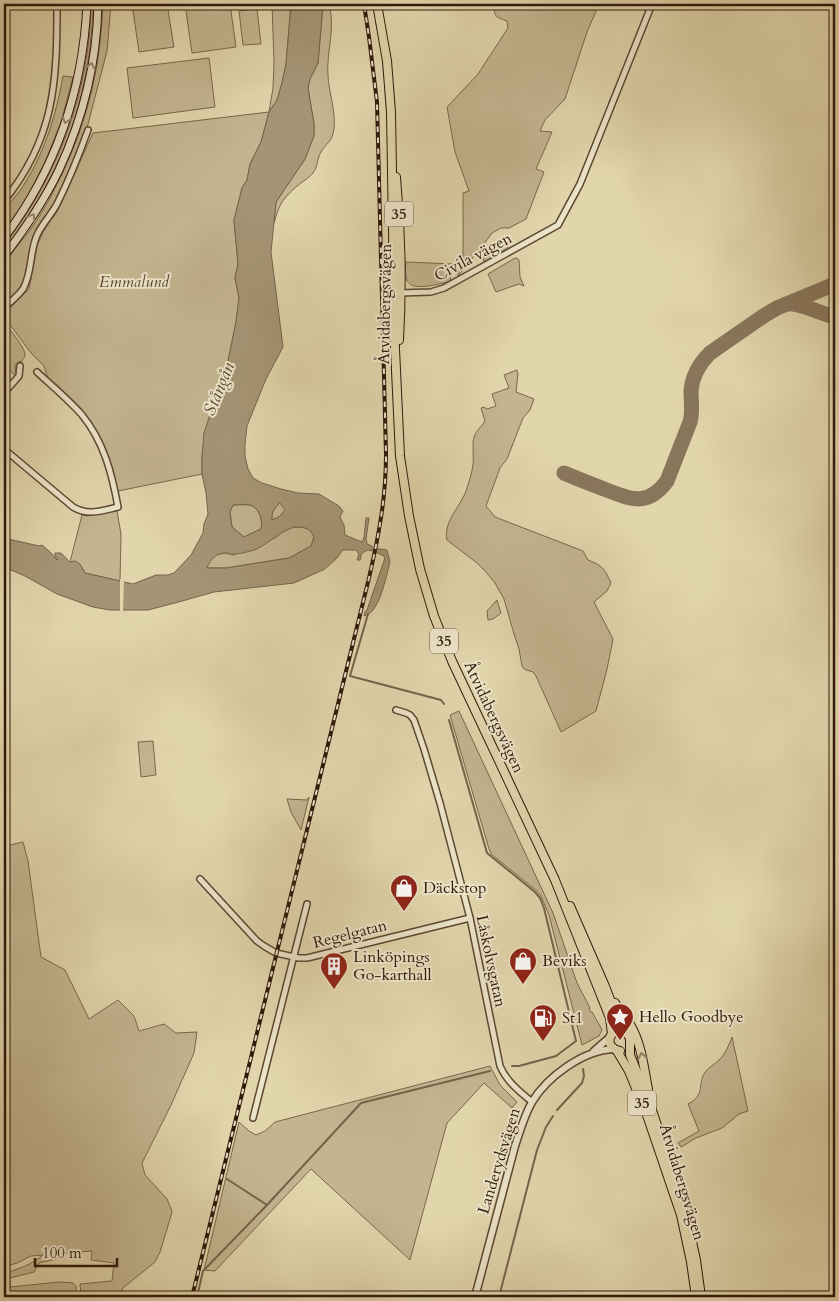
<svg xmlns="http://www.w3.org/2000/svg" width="839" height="1301" font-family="Cardo,serif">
<rect width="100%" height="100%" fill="#e1d5ac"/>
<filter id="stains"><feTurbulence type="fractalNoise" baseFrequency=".004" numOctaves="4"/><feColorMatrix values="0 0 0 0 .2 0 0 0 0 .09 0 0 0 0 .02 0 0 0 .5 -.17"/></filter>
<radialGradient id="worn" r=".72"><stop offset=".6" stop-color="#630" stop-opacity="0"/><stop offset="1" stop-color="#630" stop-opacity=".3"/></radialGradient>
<!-- green -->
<g fill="#c3b590" stroke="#7a664d">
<path d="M91,4H93V11C89,102 60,178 4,250V245C58,177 90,91 91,4Z"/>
<path d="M103,4H111L107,51L87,128L77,152L55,203L34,235L31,245L24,280L17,292L4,304C4,292 2,278 4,266C5,260 23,239 28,233C38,219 47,205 54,190C86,129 100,73 103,4Z"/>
<polygon points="132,4 167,4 174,47 139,52"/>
<polygon points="185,4 230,4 236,47 192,53"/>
<polygon points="272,4 291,4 286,64 282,83 277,100 269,112 261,142 250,164 247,180 242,188 234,220 238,264 235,278 239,298 236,322 226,371 208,421 202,456 202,474 118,491 112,467 106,451 96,431 48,379 44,366 31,353 5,318 5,313 29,289 37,246 43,232 58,210 93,133 269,112 273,88 274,63"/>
<path d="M323,4H329C336,30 326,51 328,76C329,93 336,112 334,129C332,143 326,143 321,152C317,158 318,167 313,173C310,177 305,180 301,183C294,188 287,195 282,202C278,208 276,217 274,223L276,202L305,159L314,136V124L308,88L310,79L318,63Z"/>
<path d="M495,4H599L587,32L565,99L545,120L540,131L552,132L536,169L544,172L526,219L509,228H501L492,233L483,245L458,276V264L463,263V193L469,191L455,152L447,107L478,74L508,28L507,21C496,17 493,17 495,4Z"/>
<polygon points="257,9 261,44 243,45 239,11"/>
<polygon points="209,58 215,107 133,118 127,68"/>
<path d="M63,76L73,77L61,122L45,162L24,203L4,231V210C9,204 14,198 19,192C43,158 56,116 63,76Z"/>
<polygon points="505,244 508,245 508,248 486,261 483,261 484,257"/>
<polygon points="515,258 517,258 519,260 520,277 524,286 519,284 496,292 488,274"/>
<path d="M406,262L453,264L450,281C442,284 423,288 414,286C410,285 409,283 407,281L405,271Z"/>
<path d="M4,322C9,329 24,346 25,354C25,358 23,359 21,362L20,361L15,365L16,377L6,366L4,367Z"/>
<path d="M517,370L518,374L516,392L534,399L530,410L523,418L507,459L500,468L486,506L495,517L583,551L588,560C603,566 604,568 611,583L607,591L594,602L613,639L607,669L596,711L561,732L536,676L533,672L524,669L522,666L519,649L514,634L504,599L495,583L486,572L477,563L447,540C443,522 460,507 466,491C469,482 472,473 473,464C474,457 472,443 474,437C476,431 482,426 485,421L481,408L484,407L487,409L496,406L492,394L509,388L504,375Z"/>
<path d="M280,503L286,510L279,517L272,520C271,513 275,507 280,503Z"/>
<path d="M233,505C238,505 245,504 250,505C260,508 263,521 261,529L244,537L232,527L230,512Z"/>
<polygon points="117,511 121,534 120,581 85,573 83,569 70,562 82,515 87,516"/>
<path d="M294,527C303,527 310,527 314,537L311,546L289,558L226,568H206L210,560L216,555L225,553L233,555L275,538L283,531Z"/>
<polygon points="497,600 501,613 493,619 488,620 487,611"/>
<polygon points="459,711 553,913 577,983 590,1008 589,1009 591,1012 592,1012 600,1026 602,1030 599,1036 582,1045 549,915 541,896 537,891 491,854 489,849 450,715"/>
<polygon points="153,741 156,775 141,777 138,742"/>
<polygon points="309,797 301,830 291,812 287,799 307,800"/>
<path d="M4,828L10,845L23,842L28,861L41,957L65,970L89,1019L118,1000L134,1016L139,1031L164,1024L176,1033L197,1032L194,1053L171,1105L142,1163L145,1175L167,1199L172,1211L170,1219L160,1252L155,1262L123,1288L119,1297H81L80,1284L112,1281L114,1263L91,1260L92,1251L53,1254L56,1259L39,1263L34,1272L10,1278V1287L59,1282L73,1283L76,1286V1297H4V1273C19,1269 31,1265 43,1255L31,1256L17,1263L4,1267Z"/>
<path d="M732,1037L748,1111L739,1114L722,1128L696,1138L681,1147L678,1143L699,1131L688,1104C707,1094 696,1084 706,1071C709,1067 714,1065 718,1061C725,1055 729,1045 732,1037Z"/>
<polygon points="490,1066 500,1085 517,1102 512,1108 484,1083 447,1123 410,1260 311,1169 215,1271 204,1270 239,1122 249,1131 256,1135 265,1131 275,1122"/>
</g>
<!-- water -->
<path fill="#a59575" stroke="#76634a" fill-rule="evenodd" d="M291,4H323L318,63L310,79L308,88L314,124V136L305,159L276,202L271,252L283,347L266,379L247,426L245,444V456L248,469L253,478L262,483L281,489L298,493L319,494L339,506L343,511L340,517L344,525L345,535L362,542L364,538L366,518H369L366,539L367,544L372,546V548L387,550L390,562C386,576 380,613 364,616L365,612L367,610L385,558L384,556L371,550V551L368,550L362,553L360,560H357L359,554L356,550H343L337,558L325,569L294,583L214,592L175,603L148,610H110L93,607L57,594L25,576L4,567V538L39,546L42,545L51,553L57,560L58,559L55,557V553H61L70,562L75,561L80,564L85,573L133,584L156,575H168L174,573L191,555L203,533L204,524L208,514L206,493L202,474V456L204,433L208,421L226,371L236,322L239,298L235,278L238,264L234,220L242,188L247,180L250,164L261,142L269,112L277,100L282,83L286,64ZM280,503L285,510L279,517L272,520C271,513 275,507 280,503ZM233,505C238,505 245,504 250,505C260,508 263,521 261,529L244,537L232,527L230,512ZM294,527C303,527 310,527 314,537L311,546L289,558L226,568H207C210,559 217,552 227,553C231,553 230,555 234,554C241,554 251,551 257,549C270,542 280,532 294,527Z"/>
<!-- pier -->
<polygon fill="#e1d5ac" points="120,579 124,579 123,612 120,612"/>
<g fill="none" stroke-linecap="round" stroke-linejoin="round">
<!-- stream -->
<g stroke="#76634a" stroke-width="2">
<polyline points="368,614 350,676 441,700 444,704"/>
<polyline points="449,720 487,853 535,892 540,898 544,908 576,1041 556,1056 519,1066 512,1066"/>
<polyline points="557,1110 582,1083 584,1076 583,1069"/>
<polyline points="227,1179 267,1205"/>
<polyline points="197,1297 203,1271 267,1205 361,1103 490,1071"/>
<polyline points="499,1297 537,1150 546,1127 553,1116"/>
</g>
<!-- taxiway -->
<g stroke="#88765b" stroke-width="15">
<path d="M787,304C799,302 821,314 835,317"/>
<path d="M564,473C578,479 591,484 604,489C630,499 647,508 667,481L690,422C693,412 691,402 691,391C692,376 700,363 710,353L765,315L777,308L835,284"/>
</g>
<!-- minor casing -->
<g stroke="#5c4732" stroke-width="8">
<g id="minor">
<path d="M4,201C55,138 57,82 57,4"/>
<polyline points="399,293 431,292 444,288 558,225 580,184 652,4"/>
<path d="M4,308C10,302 18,296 23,289C33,272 29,250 38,233C43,223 51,215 57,204C69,180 79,155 88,130"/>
<polyline points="4,393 19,376 20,366"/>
<path d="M4,449L73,507C88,516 101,511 118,507C112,474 104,442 82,415C69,400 52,386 37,372"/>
<path d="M396,710L406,713L410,715L414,720L424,749L440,803L470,918L500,1066C507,1082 519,1091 532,1102"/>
<polyline points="200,879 257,941 264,946 276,953 299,958 307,958 470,918"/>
<polyline points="253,1118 307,904"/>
</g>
</g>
<!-- tertiary casing -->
<g stroke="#5c4732" stroke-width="9">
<g id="tertiary">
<polyline points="594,1051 610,1037"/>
<path d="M475,1297L515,1146C520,1131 524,1116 532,1102C547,1077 583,1050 614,1049"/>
</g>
</g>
<!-- secondary casing -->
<g stroke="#30180a" stroke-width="9">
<g id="secondary">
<path d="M4,238C56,169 83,90 87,4"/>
<path d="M4,256C25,229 44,201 59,170C83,118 97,60 98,4"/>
</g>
</g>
<!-- primary casing -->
<g stroke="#30180a" stroke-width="10">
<g id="primary">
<polyline points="377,4 387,61 391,112 395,349 400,456 409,516 420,569 434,616 452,661 555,880 610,1018 612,1034"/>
<path d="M396,177C401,231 402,286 399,340"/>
<polyline points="570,906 604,984 615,1012 625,1031 630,1038 630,1055 650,1104 686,1214 696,1260 701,1297"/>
<path d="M615,1003C621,1012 628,1020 633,1030C642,1048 644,1069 648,1089"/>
<polyline points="617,1051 629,1071 648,1118 681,1215 691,1262 696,1297"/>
<path d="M620,1051C603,1048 608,1027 625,1031"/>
</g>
</g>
<!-- minor -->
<use href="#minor" stroke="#ece4c9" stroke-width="5"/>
<!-- tertiary -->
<use href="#tertiary" stroke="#ece4c9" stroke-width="6"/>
<!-- secondary -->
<use href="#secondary" stroke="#ece4c9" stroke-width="7"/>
<!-- primary -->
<use href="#primary" stroke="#e1d5ac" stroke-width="8"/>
<!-- rail casing -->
<g stroke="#30180a" stroke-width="4">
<path id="rail" d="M192,1297L369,578C379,534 386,498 386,454L377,102L369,37L364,4"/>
</g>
<!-- rail -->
<use href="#rail" stroke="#ece4c9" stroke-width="2" stroke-dasharray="5.5" stroke-linecap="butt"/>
</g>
<!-- one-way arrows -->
<defs><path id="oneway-chevron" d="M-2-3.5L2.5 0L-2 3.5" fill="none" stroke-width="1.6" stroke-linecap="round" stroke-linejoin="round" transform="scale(1.25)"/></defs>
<g stroke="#978873">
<use href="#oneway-chevron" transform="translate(91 66) rotate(-79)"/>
<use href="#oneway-chevron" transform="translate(66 120) rotate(109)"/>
<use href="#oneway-chevron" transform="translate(32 217) rotate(-58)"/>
</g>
<use stroke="#918063" href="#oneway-chevron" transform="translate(642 1056) rotate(-100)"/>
<!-- icons -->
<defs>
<g id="shop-pin" transform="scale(1.4375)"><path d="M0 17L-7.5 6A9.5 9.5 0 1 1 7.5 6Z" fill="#8f2418" stroke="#ece4c9"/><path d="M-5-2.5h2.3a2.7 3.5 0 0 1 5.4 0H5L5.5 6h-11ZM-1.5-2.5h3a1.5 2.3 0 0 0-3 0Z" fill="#fff"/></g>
<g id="building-pin" transform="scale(1.4375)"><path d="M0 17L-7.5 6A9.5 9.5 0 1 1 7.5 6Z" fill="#8f2418" stroke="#ece4c9"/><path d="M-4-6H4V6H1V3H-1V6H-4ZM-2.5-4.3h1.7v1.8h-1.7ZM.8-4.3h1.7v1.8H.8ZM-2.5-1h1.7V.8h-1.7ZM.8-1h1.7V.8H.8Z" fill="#fff"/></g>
<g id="sight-pin" transform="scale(1.4375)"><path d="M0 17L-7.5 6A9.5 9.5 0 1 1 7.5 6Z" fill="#8f2418" stroke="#ece4c9"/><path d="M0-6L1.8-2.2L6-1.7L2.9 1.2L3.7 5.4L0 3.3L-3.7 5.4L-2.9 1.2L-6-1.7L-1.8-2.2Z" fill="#fff"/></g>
<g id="fuel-pin" transform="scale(1.4375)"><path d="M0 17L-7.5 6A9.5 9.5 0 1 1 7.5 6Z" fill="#8f2418" stroke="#ece4c9"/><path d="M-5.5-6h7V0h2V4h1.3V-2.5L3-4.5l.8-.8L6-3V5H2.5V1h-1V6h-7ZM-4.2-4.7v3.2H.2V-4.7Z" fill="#fff"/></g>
</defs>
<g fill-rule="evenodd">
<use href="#shop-pin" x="404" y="888"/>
<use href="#shop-pin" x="523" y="961"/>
<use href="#building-pin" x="334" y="966"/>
<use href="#sight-pin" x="620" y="1017"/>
<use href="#fuel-pin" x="543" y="1018"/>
</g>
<g text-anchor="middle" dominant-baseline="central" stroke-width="4" stroke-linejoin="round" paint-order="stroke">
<!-- shield labels -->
<g fill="#ece4c9" stroke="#685543" stroke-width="1">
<rect x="385" y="201.5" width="28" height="25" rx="4"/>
<rect x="430" y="628.5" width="28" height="25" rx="4"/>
<rect x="628" y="1090.5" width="28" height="25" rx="4"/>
</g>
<g font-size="15" font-weight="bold" fill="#30180a">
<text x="399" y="214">35</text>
<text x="444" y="641">35</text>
<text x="642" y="1103">35</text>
</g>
<!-- street labels -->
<g font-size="16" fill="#30180a" stroke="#ece4c9">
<text transform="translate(473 257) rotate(-28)">Civila vägen</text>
<text transform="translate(385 304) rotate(-89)">Åtvidabergsvägen</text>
<text transform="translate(494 717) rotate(65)">Åtvidabergsvägen</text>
<text transform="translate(350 934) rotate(-14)">Regelgatan</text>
<text transform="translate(491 961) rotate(78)">Låskolvsgatan</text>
<text transform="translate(499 1161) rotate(-73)">Landerydsvägen</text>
<text transform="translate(682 1182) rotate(73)">Åtvidabergsvägen</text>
</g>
<!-- park labels -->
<g font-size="16" font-style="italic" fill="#5c4732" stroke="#ece4c9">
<text x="134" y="282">Emmalund</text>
</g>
<!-- poi labels -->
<g font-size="16" fill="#30180a" stroke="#ece4c9" text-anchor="start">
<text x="423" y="888">Däckstop</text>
<text x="353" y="957">Linköpings<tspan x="353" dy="18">Go-karthall</tspan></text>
<text x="542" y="961">Beviks</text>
<text x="639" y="1017">Hello Goodbye</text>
<text x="562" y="1018">St1</text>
</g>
<!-- water labels -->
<g font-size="18" font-style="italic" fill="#5f4a35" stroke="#ece4c9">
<text transform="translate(219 389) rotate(-68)">Stångån</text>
</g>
</g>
<!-- margin -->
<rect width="839" height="1301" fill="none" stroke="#e1d5ac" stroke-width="20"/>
<rect x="5" y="5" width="829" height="1291" fill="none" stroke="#30180a" stroke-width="2.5"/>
<rect x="10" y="10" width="819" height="1281" fill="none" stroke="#30180a"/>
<!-- scale -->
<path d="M35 1258v8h82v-8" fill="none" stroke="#30180a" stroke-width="2.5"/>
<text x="42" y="1258" font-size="15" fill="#30180a" stroke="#ece4c9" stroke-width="4" paint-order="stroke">100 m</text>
<rect width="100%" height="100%" filter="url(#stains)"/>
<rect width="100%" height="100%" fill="url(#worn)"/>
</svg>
